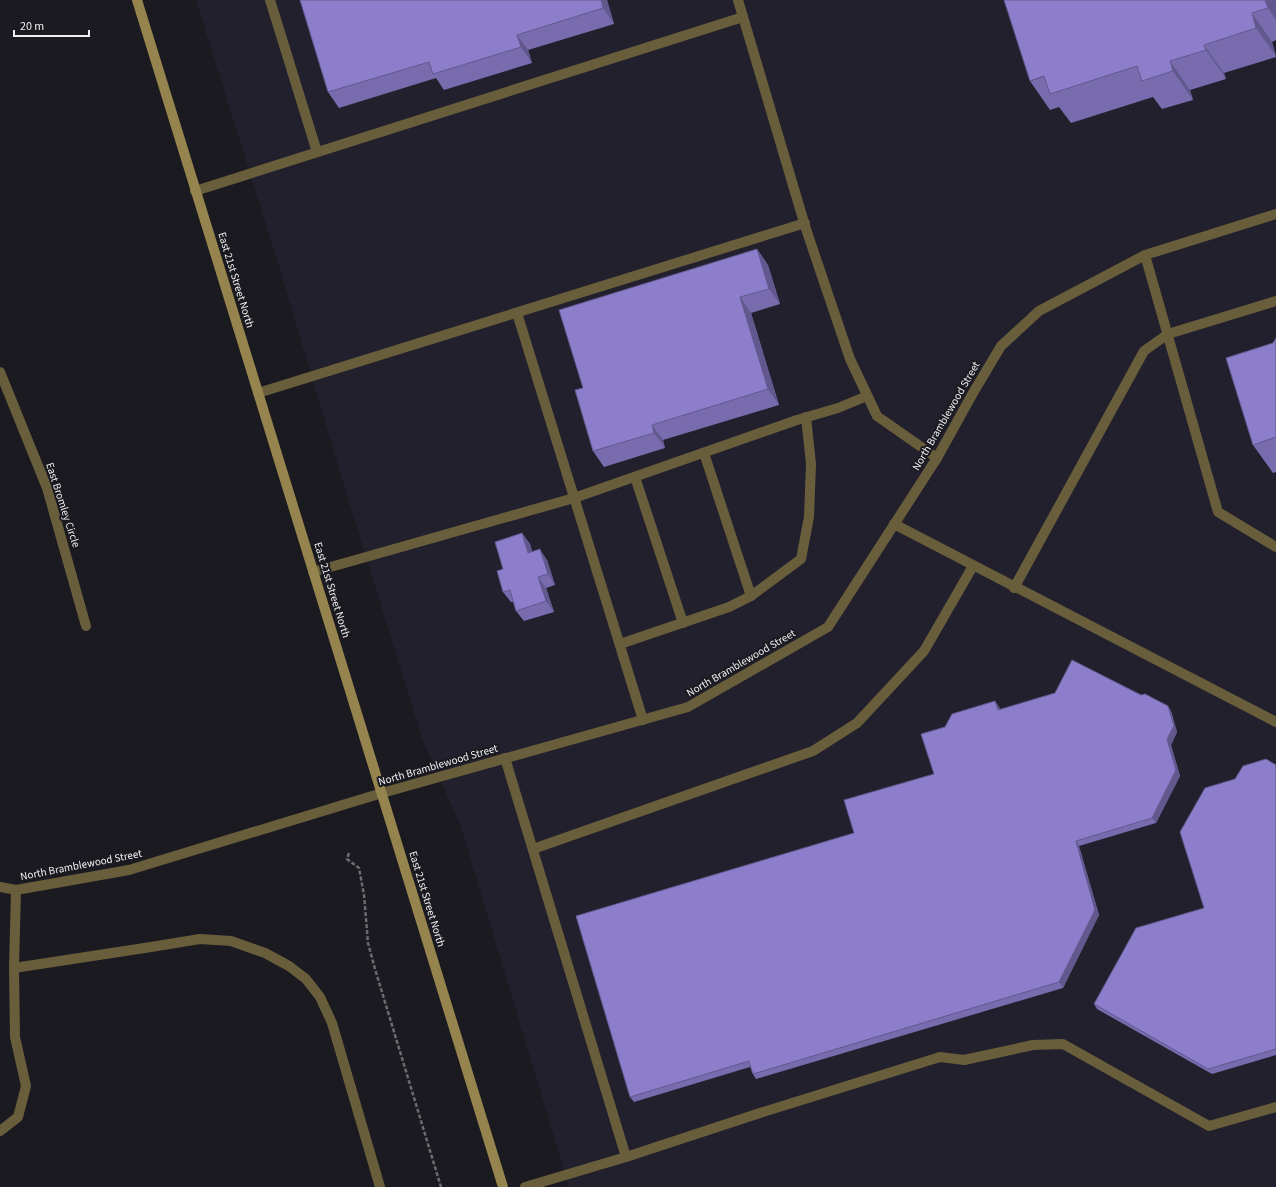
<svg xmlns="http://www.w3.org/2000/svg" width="1276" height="1187" font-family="'Source Sans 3',sans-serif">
<rect width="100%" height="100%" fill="#1b1a20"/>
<!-- built -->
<polygon fill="#22202c" points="196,0 1276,0 1276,1187 569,1187 460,824 423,741 348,499 278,263"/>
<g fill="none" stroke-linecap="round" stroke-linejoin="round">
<!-- path -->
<polyline stroke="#6c6b70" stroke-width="2.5" stroke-dasharray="4 2" stroke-linecap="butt" points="349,853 347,859 359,868 364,895 368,943 375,969 441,1187"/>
<!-- lane -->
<g stroke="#685e3c" stroke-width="10">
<polyline points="270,0 317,152"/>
<polyline points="738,0 806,229 850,359 877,416 937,458"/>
<polyline points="195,191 743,17"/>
<polyline points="1145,255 1218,512 1276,547"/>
<polyline points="517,313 643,720"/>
<polyline points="258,393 805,223"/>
<polyline points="704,453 751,596"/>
<polyline points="635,477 683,623"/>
<polyline points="894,524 1276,722"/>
<polyline points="313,572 574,498 797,420 838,408 867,396"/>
<polyline points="1014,588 1144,351 1168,334 1276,301"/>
<polyline points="620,644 729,607 751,596 801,559 809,517 811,464 806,417"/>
<polyline points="505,758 626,1157"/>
<polyline points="533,849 813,751 857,723 924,651 973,566"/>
<polyline points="14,968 151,947 200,939 231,941 265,953 289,966 306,979 320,997 332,1023 380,1187"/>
<polyline points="0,1131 18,1117 26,1086 15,1037 14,968 16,890"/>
<polyline points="525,1187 626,1157 760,1113 940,1057 964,1060 1033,1045 1063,1044 1209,1126 1276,1107"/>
</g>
<!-- street -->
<g stroke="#685e3c" stroke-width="10">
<polyline points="0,372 47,488 86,626"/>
<polyline points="0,887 16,890 129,870 382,793 688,707 828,627 937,458 973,393 1001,346 1039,311 1145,255 1276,214"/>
</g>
<!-- secondary -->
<polyline stroke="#95844d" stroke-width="10" points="137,0 503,1187"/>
</g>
<!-- wall -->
<g fill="#786caf">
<polygon points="607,0 614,24 528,50 532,63 444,90 436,78 339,108 328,92"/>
<polygon points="1276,0 1276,40 1272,42 1276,57 1224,73 1226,79 1190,90 1193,100 1162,109 1153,97 1071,123 1059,107 1050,110 1030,81"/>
<polygon points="757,249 768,265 780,304 751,313 779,405 663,440 665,448 604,467 593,451 583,388"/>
<polygon points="1276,338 1276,472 1273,473 1253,445"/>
<polygon points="522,533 530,544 532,551 547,560 555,585 546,588 554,612 524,621 516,611 513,602 511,602 503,592 503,569"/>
<polygon points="1141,695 1168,706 1171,711 1177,732 1171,745 1180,776 1156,823 1079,846 1099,915 1063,988 756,1079 753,1074 750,1067 634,1102 630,1097 854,833 934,774 945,727 995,701 999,707 1000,709"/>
<polygon points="1276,765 1276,1055 1212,1074 1097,1009 1094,1004 1204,908 1235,779"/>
</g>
<!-- shaded-wall -->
<g fill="#62588e">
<polygon points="601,0 607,0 614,24 603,8"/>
<polygon points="1265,0 1276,0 1276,20 1268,8"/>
<polygon points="1252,13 1272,42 1276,56 1256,28"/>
<polygon points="517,35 528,50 532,63 521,47"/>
<polygon points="1204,45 1224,73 1226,79 1206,50"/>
<polygon points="1170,61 1190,90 1193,100 1173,71"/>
<polygon points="757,249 768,265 780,304 769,289"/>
<polygon points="740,297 751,313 779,405 768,389"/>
<polygon points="652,425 663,440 665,448 654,433"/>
<polygon points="522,533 530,544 536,563 528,553"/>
<polygon points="540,549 547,560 555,585 548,574"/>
<polygon points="538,577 546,588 554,612 546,601"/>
<polygon points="995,701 999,707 1001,715 998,710"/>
<polygon points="1168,706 1171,711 1177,732 1171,745 1180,776 1156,823 1152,818 1167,739"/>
<polygon points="1076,841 1079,846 1099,915 1063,988 1059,982"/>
</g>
<!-- building -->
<g fill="#8c7ecb" stroke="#62588e">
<polygon points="300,0 601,0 603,8 517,35 521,47 433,74 429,62 328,92"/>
<polygon points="1004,0 1265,0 1268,8 1252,13 1256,28 1204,45 1206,50 1170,61 1173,71 1142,81 1137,66 1050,94 1044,76 1030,81"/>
<polygon points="757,249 769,289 740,297 768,389 652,425 654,433 593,451 575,390 583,388 559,310"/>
<polygon points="1276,338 1276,437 1253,445 1226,358 1273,343"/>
<polygon points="522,533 528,553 540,549 548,574 538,577 546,601 516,611 510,590 503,592 497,571 503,569 495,542"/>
<polygon points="1072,660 1141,695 1145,694 1168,706 1174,726 1167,739 1176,770 1152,818 1076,841 1095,910 1059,982 753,1074 749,1061 630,1097 576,916 854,833 844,800 934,774 921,734 945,727 952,714 995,701 998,710 1055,693"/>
<polygon points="1266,759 1276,765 1276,1049 1208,1069 1094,1004 1136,928 1204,908 1180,832 1205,788 1235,779 1243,766"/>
</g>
<g text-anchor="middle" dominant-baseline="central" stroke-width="4" stroke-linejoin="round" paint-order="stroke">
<!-- street labels -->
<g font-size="11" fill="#efeff3" stroke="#1b1a20">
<text transform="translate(236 280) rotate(73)">East 21st Street North</text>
<text transform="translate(946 416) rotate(-60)">North Bramblewood Street</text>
<text transform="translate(63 505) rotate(72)">East Bromley Circle</text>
<text transform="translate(332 590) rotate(73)">East 21st Street North</text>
<text transform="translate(741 663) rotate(-30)">North Bramblewood Street</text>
<text transform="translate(438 765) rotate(-16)">North Bramblewood Street</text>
<text transform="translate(81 865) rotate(-11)">North Bramblewood Street</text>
<text transform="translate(427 899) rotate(73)">East 21st Street North</text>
</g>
</g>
<!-- scale -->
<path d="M14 30v6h75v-6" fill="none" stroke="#efeff3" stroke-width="2"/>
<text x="20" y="30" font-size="12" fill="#efeff3" stroke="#1b1a20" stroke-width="3" paint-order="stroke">20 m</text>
</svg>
